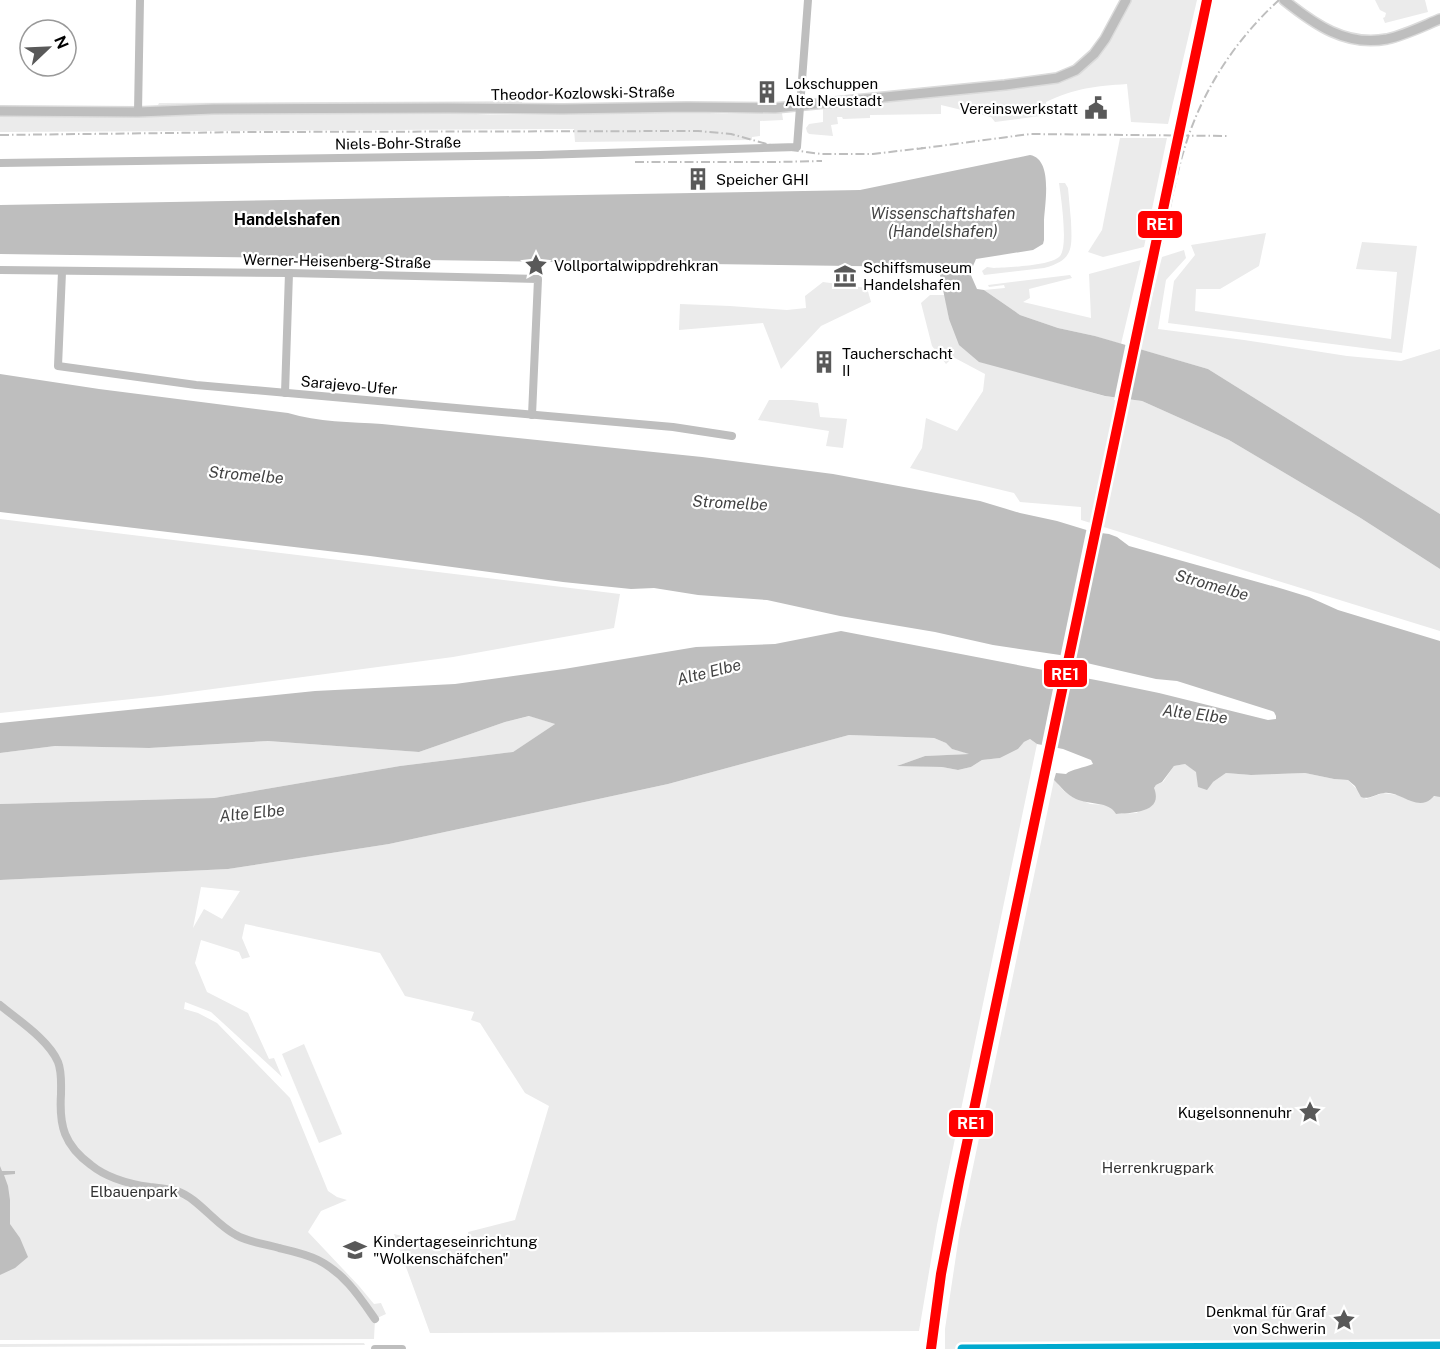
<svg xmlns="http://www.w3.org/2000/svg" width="1440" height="1349" font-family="'Public Sans',sans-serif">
<rect width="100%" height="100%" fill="#fff"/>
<!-- green -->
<g fill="#ebebeb" fill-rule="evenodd">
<path d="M1132,0H1197L1168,124L1131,122L1127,84C1095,86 1076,88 1046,102L1048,115L995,122L991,117L941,105V114L870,115V118L843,119L842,117H837L838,124L831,125L833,136L809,134L807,132L806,128L809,124L823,122V109L915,98L1050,84C1101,72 1108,39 1132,0Z"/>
<polygon points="1375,0 1425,0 1428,12 1385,23 1383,18 1385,17 1386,13 1380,10"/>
<polygon points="522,101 522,103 158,105 159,103"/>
<polygon points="679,111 723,114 782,113 783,120 760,121 760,136 752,137 752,140 575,142 574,129 0,132 0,114 95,117 158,117 202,113 448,112 490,115 560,115"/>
<polygon points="1120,138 1167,138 1144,247 1103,257 1088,252 1102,230"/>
<path d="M1059,183H1065L1068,188C1069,199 1070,210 1071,221C1072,248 1074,260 1044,268L984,275L982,271L987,267L994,268C1009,267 1049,266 1059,257C1069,250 1061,197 1059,183Z"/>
<polygon points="1266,233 1259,266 1220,289 1196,289 1195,311 1391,339 1397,272 1356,269 1362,242 1417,246 1402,353 1168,323 1174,281 1195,255 1191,245"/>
<polygon points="1184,250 1186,258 1166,280 1158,329 1244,340 1347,356 1401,361 1440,349 1440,514 1208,369 1139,349 1162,257"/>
<polygon points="1141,260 1121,344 1095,336 1058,328 1020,315 984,290 1005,288 1004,285 989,287 988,285 1070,275 1072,278 1029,289 1030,298 1023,302 1091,318 1089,274"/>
<polygon points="823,282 867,288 871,302 821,326 781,369 763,323 679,330 680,304 730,306 787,310 806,308 805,296"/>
<polygon points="930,295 945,295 949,319 979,361 1104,396 1142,401 1229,440 1359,517 1440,569 1440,631 1081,520 1081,507 1020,502 1014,493 910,468 922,448 926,418 957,431 983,391 985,374 953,357 946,364 932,346 921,303"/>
<polygon points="769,400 792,400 818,403 820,417 847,419 843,448 826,446 829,431 758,420"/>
<polygon points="0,519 620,594 614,628 453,657 160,696 0,713"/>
<polygon points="530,716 555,724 513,752 400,766 214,798 0,804 0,753 55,746 149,748 268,741 419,752 505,722"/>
<path d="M849,735L934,738L946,743L952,749L971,754L925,756L900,765L942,767L958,770L971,767L982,760L1000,758L1018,749L1024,742L1030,739L1037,744L937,1225L919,1331L430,1333L394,1234L434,1244L458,1240L468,1241V1232L515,1220L549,1106L525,1093L480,1023L471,1020L474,1012L405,996L380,953L245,924L242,938L250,957L242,959L239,952L201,940L195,963L207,992L248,1013L269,1059L274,1058L282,1077L211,1012L185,1002L184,1009L198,1013L217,1023L290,1098L328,1191L337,1197L347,1200L321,1211L308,1232L359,1286L374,1304L381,1303L386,1314L375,1319L374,1339L0,1340V880L228,869L389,844L668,784ZM201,887L240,891L222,919L204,909L193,928Z"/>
<polygon points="1185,764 1213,782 1226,773 1251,775 1305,773 1334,779 1348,780 1366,799 1383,793 1398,795 1407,799 1438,796 1440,797 1440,1349 945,1349 945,1329 960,1229 1054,780 1064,791 1090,804 1107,805 1114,810 1116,814 1137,813 1156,785 1163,782 1174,766"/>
<polygon points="304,1044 342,1134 319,1143 282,1054"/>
<polygon points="364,1343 365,1345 0,1347 0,1344"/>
</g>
<!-- water -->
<g fill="#bebebe">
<path d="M1030,155C1053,159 1045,203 1044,220C1044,227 1044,233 1044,240L1043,244L1033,250L976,259L970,273L977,289L984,290L1020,315L1058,328L1095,336L1208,369L1440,514V569L1359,517L1229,440L1142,401L1105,396L979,362L959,345L949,319L940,275L921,267L0,254V205L860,190Z"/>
<path d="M0,374L99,389L288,413C318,422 351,422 382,424L702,457L833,474L980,501L1020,513L1057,521L1093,532L1109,534L1117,537L1129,546L1283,589L1309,597L1338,610L1440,641V797L1434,796C1432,798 1429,801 1426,802C1412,807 1398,791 1384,793C1375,794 1369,800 1361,797L1355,786L1348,780L1334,779L1305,773L1251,775L1226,773L1213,782L1207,790L1198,787L1196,772L1185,764L1174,766L1162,782L1156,785L1154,788C1164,813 1132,813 1116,814C1109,801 1089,805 1076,799C1067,795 1061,787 1054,780L1056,773L1066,774C1071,769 1084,768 1093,764L1091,760L1063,749L1037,744L1030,739L1024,742L1018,749L1000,758L982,760L971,767L958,770L942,767L897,766L925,756L969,754L952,749L946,743L934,738L849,735L668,784L389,844L228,869L0,880V804L214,798L400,766L513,752L555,724L529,716L505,722L419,752L268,741L149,748L55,746L0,753V723L315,691L455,684L564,669L696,647L775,644L841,631L1101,681L1159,693L1268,720L1276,719V716L1274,712L1272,711L1177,681L1156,679L1091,664L1060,655L993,645L935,632L840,616L767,600L698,595L654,588L631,589L563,582L370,556L0,512Z"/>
<polygon points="0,1166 2,1171 15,1171 15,1174 4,1175 8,1186 10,1200 10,1224 20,1238 28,1257 15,1268 0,1275"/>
</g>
<!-- pier -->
<g fill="#fff">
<polygon points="1126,342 1138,346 1126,402 1114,400"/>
<polygon points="1087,527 1100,529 1072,661 1060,658"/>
<polygon points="1057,669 1070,672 1053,750 1041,748"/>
</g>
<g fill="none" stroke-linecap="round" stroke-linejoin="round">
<!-- major casing -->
<g stroke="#dbdbdb" stroke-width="12">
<g id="major">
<path d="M1284,0C1314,24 1346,47 1387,39C1405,35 1423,26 1440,19"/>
<polyline points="0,111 138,112 213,109 448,108 563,109 687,107 775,108 1005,85 1057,78 1076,70 1094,54 1105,39 1126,0"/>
</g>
</g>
<!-- minor -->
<g stroke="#bebebe" stroke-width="8">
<polyline points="138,112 140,0"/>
<polyline points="0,163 540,155 797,147 808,0"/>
<polyline points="0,270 289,273 538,279 532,415"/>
<polyline points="62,272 58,366 196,385 673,427 732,436"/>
<polyline points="285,393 289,273"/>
<path d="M0,1005C18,1020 49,1040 58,1062C62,1072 61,1083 61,1094C59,1126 64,1145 91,1165C107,1178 129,1184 150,1187C159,1188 169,1189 177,1191C198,1198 216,1225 236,1235C248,1242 265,1244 279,1248C292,1251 306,1254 318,1260C344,1273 359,1296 375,1319"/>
<polyline points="375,1349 402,1349"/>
<polyline points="962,1349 1440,1346"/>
</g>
<!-- major -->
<use href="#major" stroke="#bebebe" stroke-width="9"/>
<!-- rail -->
<g stroke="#bebebe" stroke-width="2" stroke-dasharray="9 3 1.5 3" stroke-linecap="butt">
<polyline points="0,135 253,132 698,131 731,134 785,149 821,154 873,154 923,148"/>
<polyline points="917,149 1030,134 1228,136"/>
<polyline points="635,162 777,162 822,161"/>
<path d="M1140,319C1147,292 1157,266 1163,240C1170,210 1175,179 1184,150C1201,92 1235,40 1279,0"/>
</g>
<!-- bus-1 casing -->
<g stroke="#fff" stroke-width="14">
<polyline id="bus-1" points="962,1349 1440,1346"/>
</g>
<!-- bus-1 -->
<use href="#bus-1" stroke="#00a9ce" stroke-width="9"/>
<!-- rail-1 casing -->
<g stroke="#fff" stroke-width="15">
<polyline id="rail-1" points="931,1349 941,1274 959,1181 1207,0"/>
</g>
<!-- rail-1 -->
<use href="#rail-1" stroke="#f00" stroke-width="10"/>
</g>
<!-- icons -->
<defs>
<g id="building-bare" transform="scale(1.8)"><path d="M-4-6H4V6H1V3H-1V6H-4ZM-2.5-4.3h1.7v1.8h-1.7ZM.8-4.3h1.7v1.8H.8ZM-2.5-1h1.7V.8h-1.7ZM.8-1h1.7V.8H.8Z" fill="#595959" stroke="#fff" stroke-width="2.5" paint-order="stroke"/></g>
<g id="civic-bare" transform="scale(1.8)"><path d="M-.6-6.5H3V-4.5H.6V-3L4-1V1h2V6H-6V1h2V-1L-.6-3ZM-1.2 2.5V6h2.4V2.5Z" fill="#595959" stroke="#fff" stroke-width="2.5" paint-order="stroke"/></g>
<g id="sight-bare" transform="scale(1.8)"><path d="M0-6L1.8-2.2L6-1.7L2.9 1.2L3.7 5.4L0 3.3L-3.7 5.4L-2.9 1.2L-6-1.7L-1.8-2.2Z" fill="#595959" stroke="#fff" stroke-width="2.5" paint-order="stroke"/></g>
<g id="museum-bare" transform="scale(1.8)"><path d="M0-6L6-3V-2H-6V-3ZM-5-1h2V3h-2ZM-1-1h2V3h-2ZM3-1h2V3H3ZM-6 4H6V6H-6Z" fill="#595959" stroke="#fff" stroke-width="2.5" paint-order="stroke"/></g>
<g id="school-bare" transform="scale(1.8)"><path d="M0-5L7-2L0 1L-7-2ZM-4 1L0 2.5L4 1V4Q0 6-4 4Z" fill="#595959" stroke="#fff" stroke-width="2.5" paint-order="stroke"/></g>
</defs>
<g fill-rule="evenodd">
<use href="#building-bare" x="767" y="92"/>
<use href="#civic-bare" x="1096" y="108"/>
<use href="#building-bare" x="698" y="179"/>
<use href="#sight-bare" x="536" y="265"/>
<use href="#museum-bare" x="845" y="276"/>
<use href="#building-bare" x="824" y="362"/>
<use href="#sight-bare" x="1310" y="1112"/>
<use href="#school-bare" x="355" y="1250"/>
<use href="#sight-bare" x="1344" y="1320"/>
</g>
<g text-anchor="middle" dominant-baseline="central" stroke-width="4.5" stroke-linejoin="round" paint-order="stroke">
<!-- poi labels -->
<g font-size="15" fill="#000" stroke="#fff" text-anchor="start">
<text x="785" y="83">Lokschuppen<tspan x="785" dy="17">Alte Neustadt</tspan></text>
<text x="1078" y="108" text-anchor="end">Vereinswerkstatt</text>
<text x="716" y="179">Speicher GHI</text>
<text x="554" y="265">Vollportalwippdrehkran</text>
<text x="863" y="267">Schiffsmuseum<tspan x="863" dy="17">Handelshafen</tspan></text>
<text x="842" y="353">Taucherschacht<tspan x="842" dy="17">II</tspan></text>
<text x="1292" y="1112" text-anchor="end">Kugelsonnenuhr</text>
<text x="373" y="1241">Kindertageseinrichtung<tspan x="373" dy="17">"Wolkenschäfchen"</tspan></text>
<text x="1326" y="1311" text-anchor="end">Denkmal für Graf<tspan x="1326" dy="17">von Schwerin</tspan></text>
</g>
<!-- street labels -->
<g font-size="15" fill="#000" stroke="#fff">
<text transform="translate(583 93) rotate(-1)">Theodor-Kozlowski-Straße</text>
<text transform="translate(398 143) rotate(-1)">Niels-Bohr-Straße</text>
<text transform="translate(337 261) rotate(1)">Werner-Heisenberg-Straße</text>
<text transform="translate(349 385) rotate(5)">Sarajevo-Ufer</text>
</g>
<!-- park labels -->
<g font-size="15" fill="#323232" stroke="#fff">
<text x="1158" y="1167">Herrenkrugpark</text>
<text x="134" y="1191">Elbauenpark</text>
</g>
<!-- water labels -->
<g font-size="16" font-style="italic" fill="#434343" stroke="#fff">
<text x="943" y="213">Wissenschaftshafen<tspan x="943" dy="18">(Handelshafen)</tspan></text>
<text transform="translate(246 475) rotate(5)">Stromelbe</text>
<text transform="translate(730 503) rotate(3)">Stromelbe</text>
<text transform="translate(1212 585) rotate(16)">Stromelbe</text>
<text transform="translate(709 672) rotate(-14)">Alte Elbe</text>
<text transform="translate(1195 714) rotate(7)">Alte Elbe</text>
<text transform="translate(252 813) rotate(-6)">Alte Elbe</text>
</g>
<!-- neighbourhood labels -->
<g font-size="16" font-weight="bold" fill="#000" stroke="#fff">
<text x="287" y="219">Handelshafen</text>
</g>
</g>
<g stroke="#fff" stroke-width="2">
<rect x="1137" y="210" width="46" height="29" rx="6" fill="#f00"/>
<rect x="1043" y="659" width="45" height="29" rx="6" fill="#f00"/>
<rect x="948" y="1109" width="46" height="29" rx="6" fill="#f00"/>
</g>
<g font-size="16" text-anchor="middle" font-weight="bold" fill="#fff">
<text x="1160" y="230">RE1</text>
<text x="1065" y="680">RE1</text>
<text x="971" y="1129">RE1</text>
</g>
<!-- north arrow -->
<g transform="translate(48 48) rotate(67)"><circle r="28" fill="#ffffff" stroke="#999999" stroke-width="1.5"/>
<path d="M0-4.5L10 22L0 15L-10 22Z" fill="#595959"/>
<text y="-9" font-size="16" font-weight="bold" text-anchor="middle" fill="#000000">N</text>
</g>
</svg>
